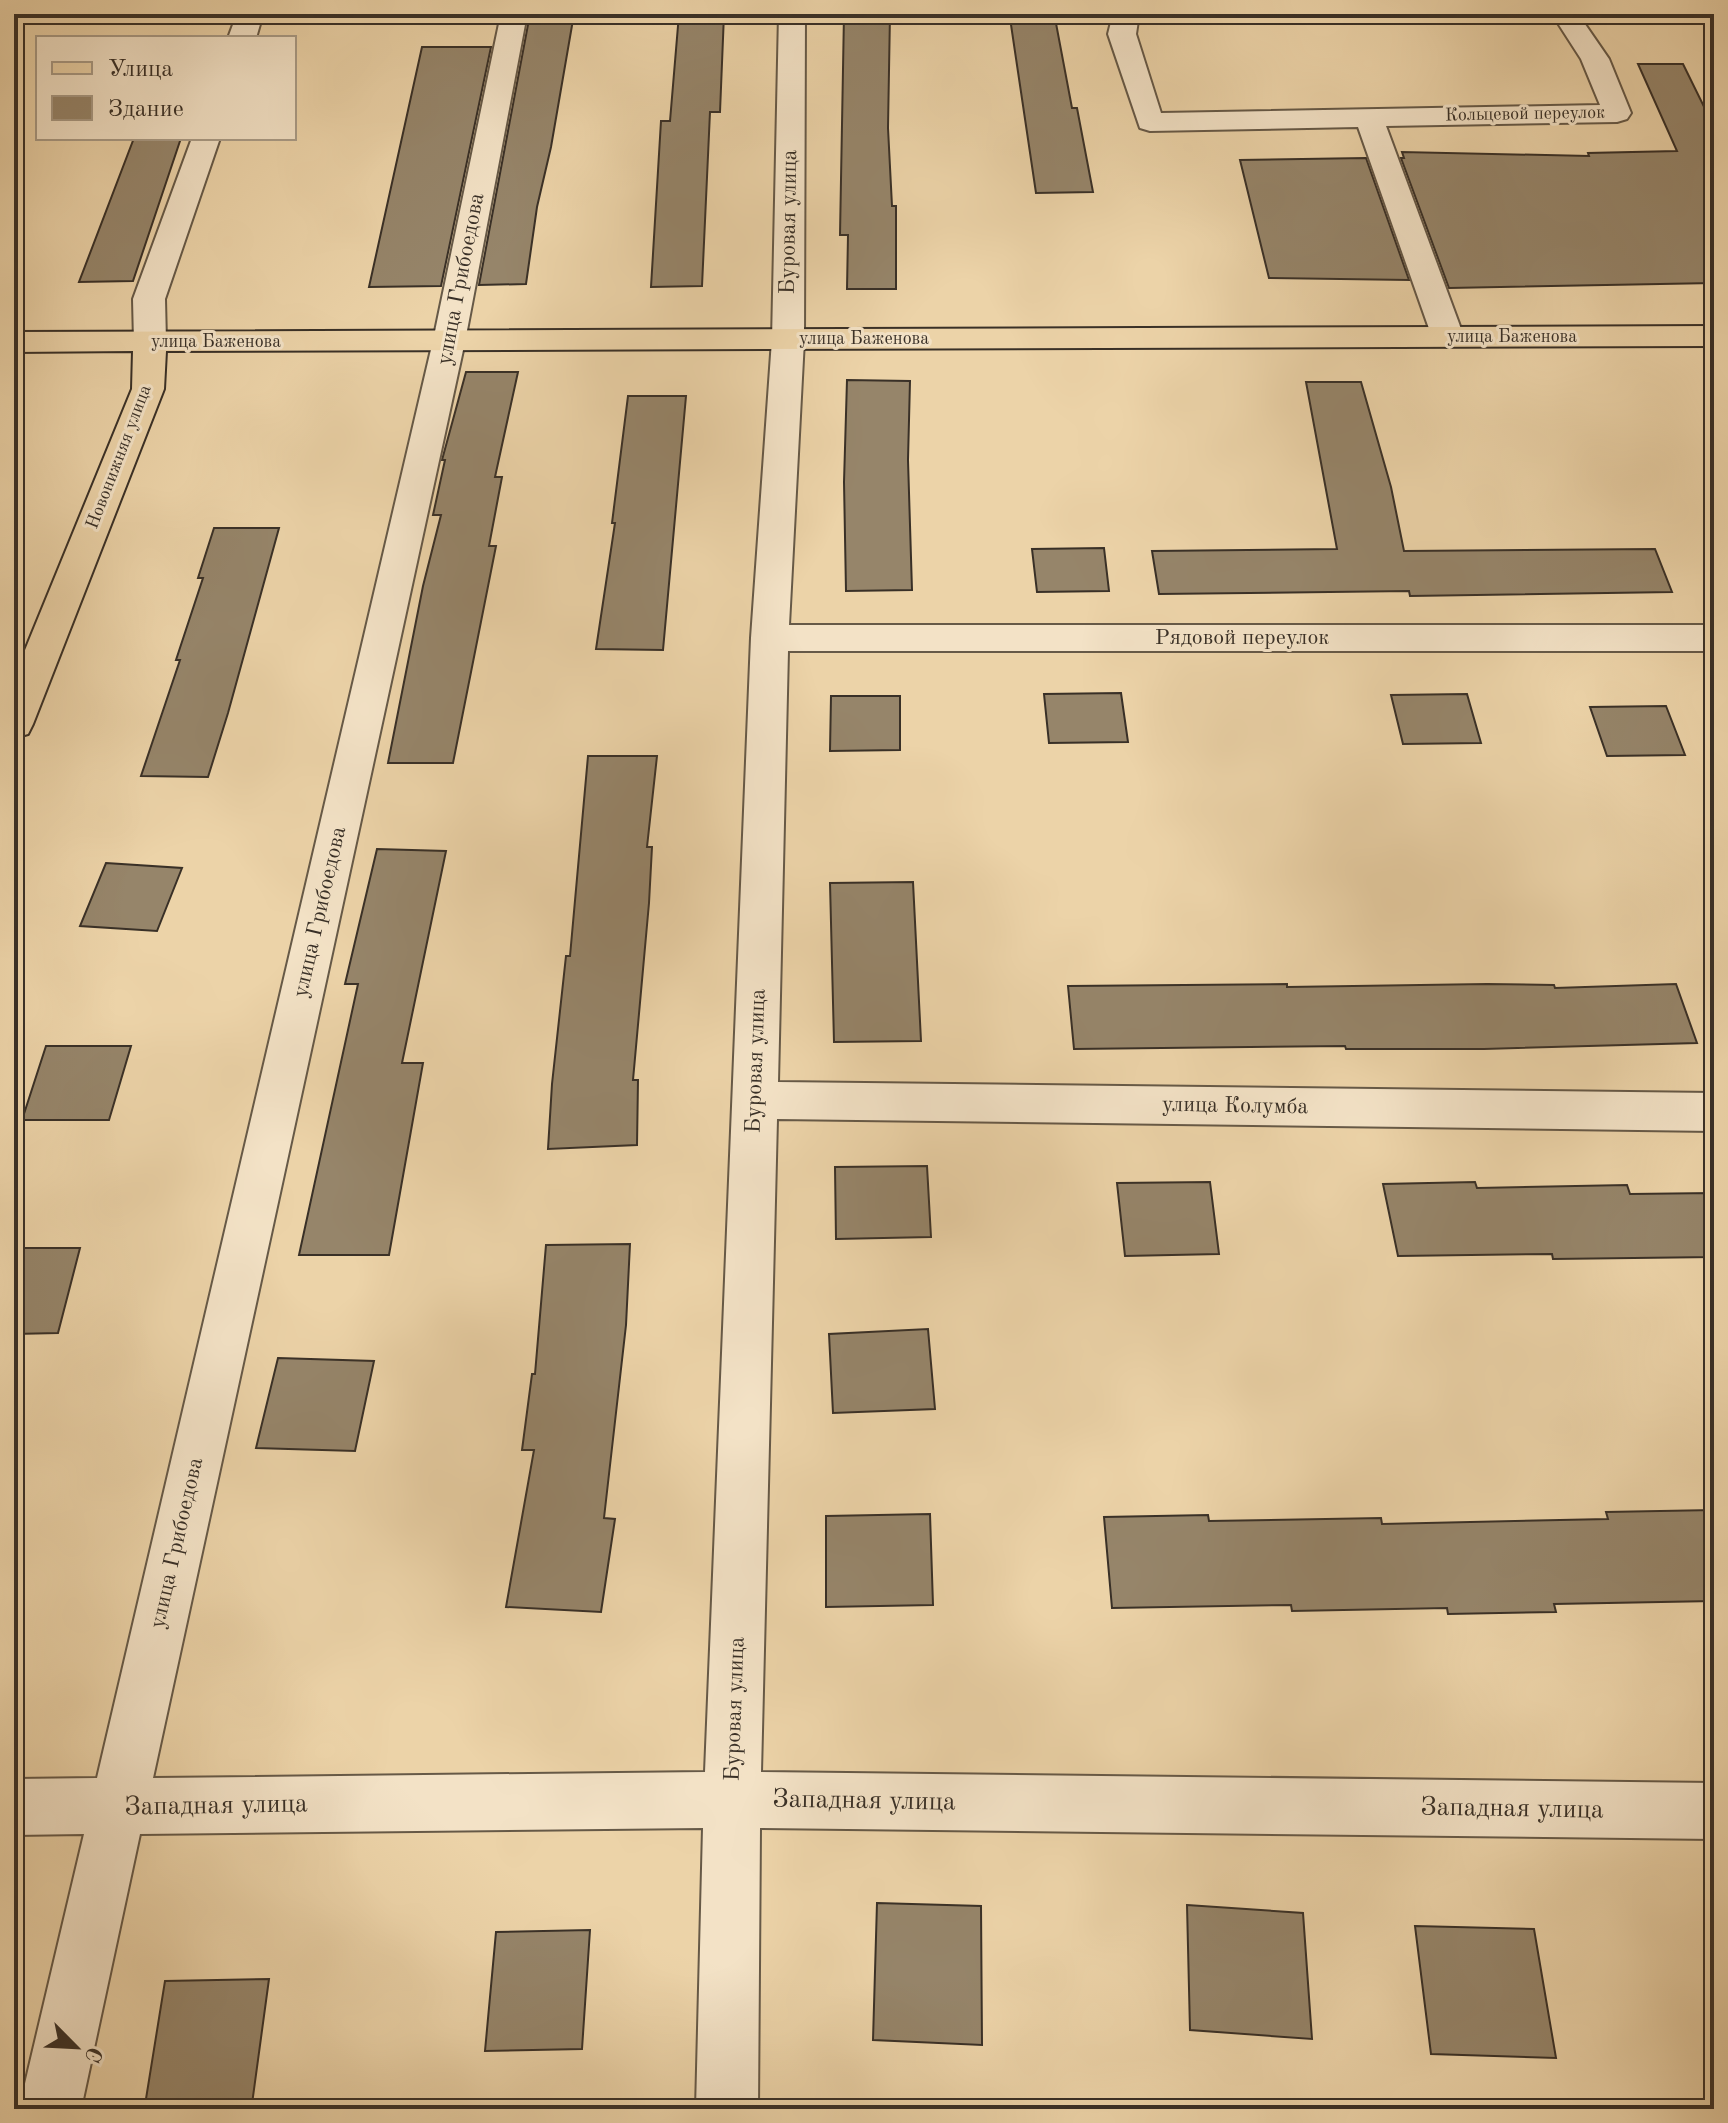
<svg xmlns="http://www.w3.org/2000/svg" width="1728" height="2123" font-family="'Old Standard TT',serif">
<rect width="100%" height="100%" fill="#ecd3a8"/>
<filter id="stains"><feTurbulence type="fractalNoise" baseFrequency=".0025" numOctaves="4"/><feColorMatrix values="0 0 0 0 .2 0 0 0 0 .09 0 0 0 0 .02 0 0 0 .5 -.17"/></filter>
<radialGradient id="worn" r=".72"><stop offset=".6" stop-color="#630" stop-opacity="0"/><stop offset="1" stop-color="#630" stop-opacity=".3"/></radialGradient>
<!-- building -->
<g fill="#96856a" stroke="#393027" stroke-width="2">
<polygon points="530,14 574,14 551,147 537,207 526,284 479,285"/>
<polygon points="679,14 724,14 720,112 710,112 702,286 651,287 661,121 670,121"/>
<polygon points="844,14 890,14 888,128 892,206 896,206 896,289 847,289 848,235 840,235"/>
<polygon points="1010,18 1055,18 1072,108 1077,108 1093,192 1036,193"/>
<polygon points="422,47 491,47 441,286 369,287"/>
<polygon points="1638,64 1683,64 1714,127 1714,283 1449,288 1401,158 1404,158 1402,152 1589,156 1588,153 1677,151"/>
<polygon points="134,138 181,138 133,281 79,282"/>
<polygon points="1366,158 1409,280 1269,278 1240,160"/>
<polygon points="466,372 518,372 495,477 502,477 489,546 496,546 453,763 388,763 423,586 441,515 433,515 445,460 442,460"/>
<polygon points="847,380 910,381 908,460 912,590 846,591 844,482"/>
<polygon points="1306,382 1361,382 1391,487 1404,551 1655,549 1672,592 1410,596 1409,591 1159,594 1152,551 1337,549"/>
<polygon points="628,396 686,396 663,650 596,649 615,523 612,523"/>
<polygon points="214,528 279,528 228,713 208,777 141,776 180,660 176,660 203,578 198,578"/>
<polygon points="1104,548 1109,591 1037,592 1032,549"/>
<polygon points="1121,693 1128,742 1049,743 1044,694"/>
<polygon points="1467,694 1481,743 1403,744 1391,695"/>
<polygon points="831,696 900,696 900,750 830,751"/>
<polygon points="1666,706 1685,755 1607,756 1590,707"/>
<polygon points="588,756 657,756 647,847 652,847 649,903 633,1080 638,1080 637,1145 548,1149 552,1084 566,956 570,956"/>
<polygon points="377,849 446,851 402,1063 423,1063 389,1255 299,1255 358,984 345,984"/>
<polygon points="106,863 182,868 157,931 80,926"/>
<polygon points="913,882 921,1041 834,1042 830,883"/>
<polygon points="1287,984 1287,987 1487,984 1554,985 1555,988 1676,984 1697,1043 1484,1049 1346,1049 1345,1046 1074,1049 1068,986"/>
<polygon points="46,1046 131,1046 109,1120 22,1120"/>
<polygon points="927,1166 931,1237 836,1239 835,1167"/>
<polygon points="1210,1182 1219,1254 1125,1256 1117,1183"/>
<polygon points="1475,1182 1477,1188 1627,1185 1630,1194 1714,1193 1714,1257 1553,1259 1552,1254 1398,1256 1383,1184"/>
<polygon points="630,1244 626,1325 604,1518 615,1519 601,1612 506,1607 534,1450 522,1450 532,1374 535,1374 546,1245"/>
<polygon points="14,1248 80,1248 58,1333 14,1334"/>
<polygon points="928,1329 935,1409 833,1413 829,1334"/>
<polygon points="278,1358 374,1361 355,1451 256,1448"/>
<polygon points="1714,1510 1714,1601 1554,1604 1556,1612 1448,1614 1447,1608 1292,1611 1291,1605 1112,1608 1104,1517 1208,1515 1209,1521 1381,1518 1382,1524 1608,1519 1606,1512"/>
<polygon points="930,1514 933,1605 826,1607 826,1516"/>
<polygon points="877,1903 981,1906 982,2045 873,2040"/>
<polygon points="1187,1905 1303,1913 1312,2039 1190,2030"/>
<polygon points="1415,1926 1534,1929 1556,2058 1431,2054"/>
<polygon points="590,1930 582,2049 485,2051 496,1932"/>
<polygon points="269,1979 252,2104 145,2105 165,1981"/>
</g>
<g fill="none" stroke-linecap="round" stroke-linejoin="round">
<!-- minor casing -->
<g stroke="#665947" stroke-width="4">
<g id="minor">
<polygon points="237,14 263,14 256,38 228,38"/>
<polygon points="501,14 527,14 465,341 153,1778 705,1772 751,638 772,340 779,14 805,14 804,340 789,625 1714,625 1714,651 788,651 778,1082 1714,1093 1714,1131 777,1119 761,1772 1714,1783 1714,1839 760,1828 758,2109 696,2109 703,1828 140,1834 81,2109 19,2109 84,1834 14,1835 14,1779 97,1778 433,341"/>
<polygon points="1113,14 1139,14 1136,34 1161,113 1600,105 1581,59 1552,14 1578,14 1609,59 1631,113 1627,119 1617,122 1386,126 1464,337 1459,344 1448,347 1437,344 1432,337 1358,127 1150,131 1140,128 1108,34"/>
<polygon points="192,138 220,138 165,299 166,342 161,349 150,352 139,349 134,342 133,299"/>
</g>
</g>
<!-- major casing -->
<g stroke="#393027" stroke-width="4">
<polygon id="major" points="1714,326 1714,346 166,351 164,389 33,724 28,734 14,738 14,677 132,389 133,351 14,352 14,332"/>
</g>
<!-- minor -->
<use href="#minor" fill="#f3e2c6" fill-rule="evenodd"/>
<!-- major -->
<use href="#major" fill="#ecd3a8" fill-rule="evenodd"/>
</g>
<g text-anchor="middle" dominant-baseline="central" stroke-width="6" stroke-linejoin="round" paint-order="stroke">
<!-- far-street labels -->
<g font-size="18" fill="#393027" stroke="#f3e2c6">
<text transform="translate(1525 114) rotate(-1)">Кольцевой переулок</text>
<text x="1512" y="337">улица Баженова</text>
<text x="864" y="339">улица Баженова</text>
<text x="216" y="342">улица Баженова</text>
<text transform="translate(119 457) rotate(-69)">Новонижняя улица</text>
</g>
<!-- street labels -->
<g font-size="22" fill="#393027" stroke="#f3e2c6">
<text transform="translate(789 222) rotate(-89)">Буровая улица</text>
<text transform="translate(461 279) rotate(-79)">улица Грибоедова</text>
<text x="1242" y="638">Рядовой переулок</text>
<text transform="translate(320 912) rotate(-77)">улица Грибоедова</text>
<text transform="translate(756 1061) rotate(-88)">Буровая улица</text>
<text transform="translate(1235 1106) rotate(1)">улица Колумба</text>
<text transform="translate(177 1543) rotate(-77)">улица Грибоедова</text>
<text transform="translate(735 1709) rotate(-88)">Буровая улица</text>
</g>
<!-- near-street labels -->
<g font-size="26" fill="#393027" stroke="#f3e2c6">
<text transform="translate(864 1801) rotate(1)">Западная улица</text>
<text transform="translate(216 1806) rotate(-1)">Западная улица</text>
<text transform="translate(1512 1809) rotate(1)">Западная улица</text>
</g>
</g>
<!-- margin -->
<rect width="1728" height="2123" fill="none" stroke="#ecd3a8" stroke-width="48"/>
<rect x="16" y="16" width="1696" height="2091" fill="none" stroke="#393027" stroke-width="4"/>
<rect x="24" y="24" width="1680" height="2075" fill="none" stroke="#393027" stroke-width="2"/>
<!-- legend -->
<rect x="36" y="36" width="260" height="104" fill="#f3e2c6" stroke="#a99b86" stroke-width="2"/>
<rect x="52" y="62" width="40" height="12" fill="#ecd3a8" stroke="#a99b86" stroke-width="2"/>
<text x="108" y="76" font-size="24" fill="#393027">Улица</text>
<rect x="52" y="96" width="40" height="24" fill="#96856a" stroke="#a99b86" stroke-width="2"/>
<text x="108" y="116" font-size="24" fill="#393027">Здание</text>
<!-- north arrow -->
<g transform="translate(76 2047) rotate(114)" stroke="#f3e2c6" stroke-width="6" paint-order="stroke">
<path d="M0-6L14 30L0 20L-14 30Z" fill="#393027"/>
<text y="-12" font-size="22" font-weight="bold" text-anchor="middle" fill="#393027">С</text>
</g>
<rect width="100%" height="100%" filter="url(#stains)"/>
<rect width="100%" height="100%" fill="url(#worn)"/>
</svg>
